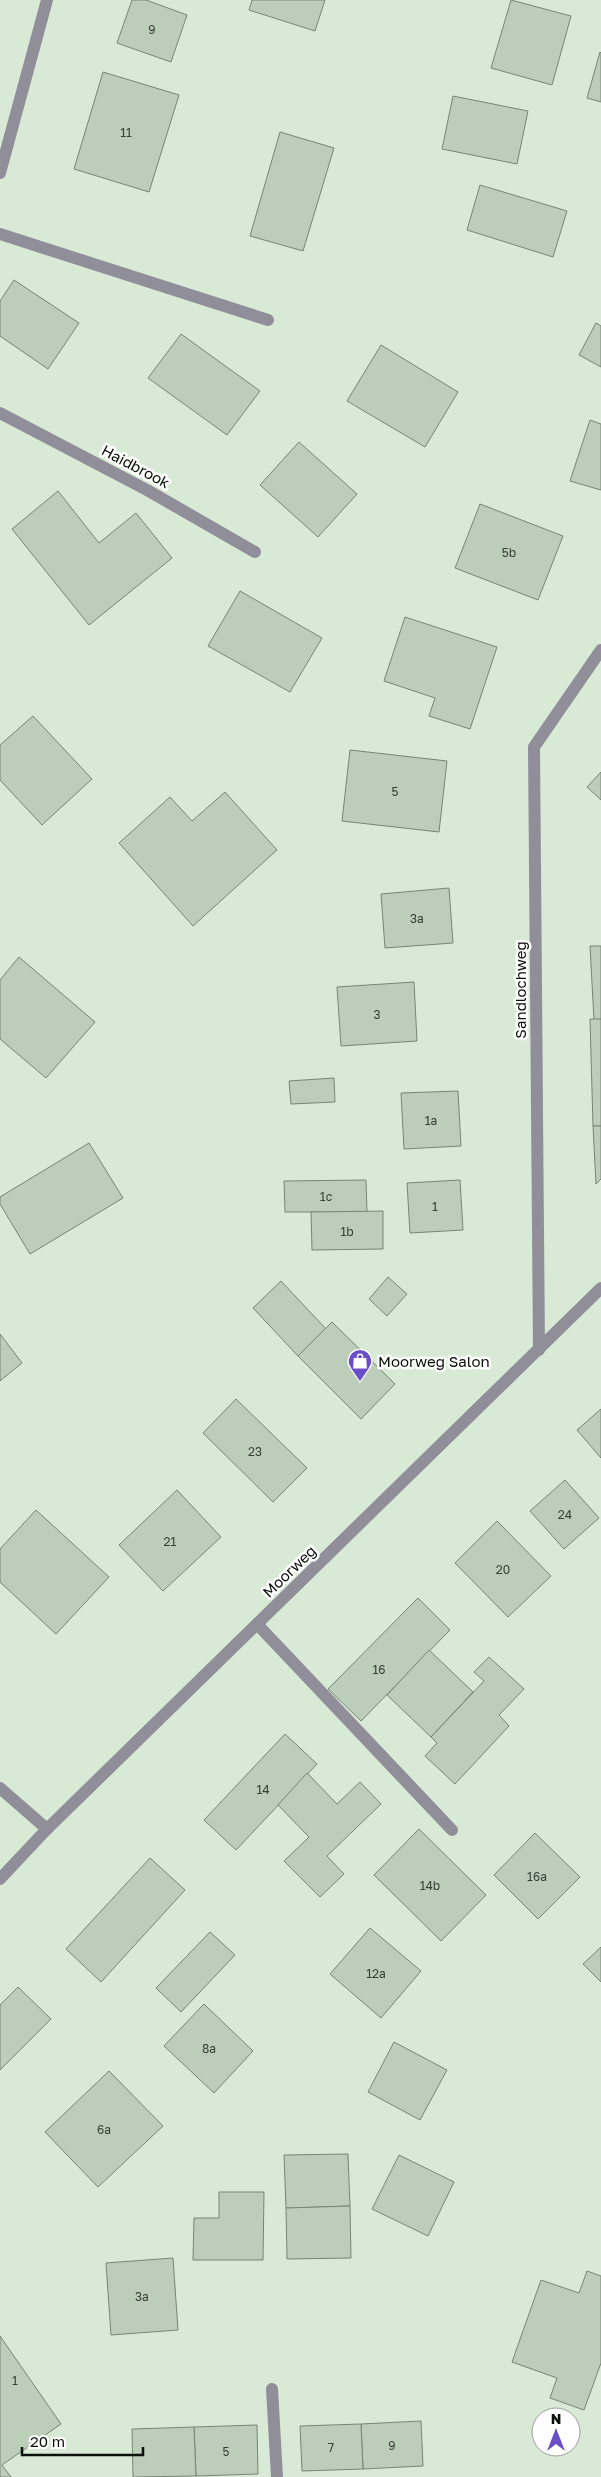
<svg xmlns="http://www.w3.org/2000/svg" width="601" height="2477" font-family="'Golos Text',sans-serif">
<rect width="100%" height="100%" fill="#d8e9d5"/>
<!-- building -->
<g fill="#bccdb9" stroke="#778673">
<polygon points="132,0 146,0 187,15 171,62 117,43"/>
<polygon points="252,0 325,0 315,31 249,10"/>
<polygon points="511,0 571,16 552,85 491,68"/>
<polygon points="600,52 601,53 601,102 587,98"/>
<polygon points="103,72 179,95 149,192 74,169"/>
<polygon points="453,96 528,111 517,164 442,149"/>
<polygon points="280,132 334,148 303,251 250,236"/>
<polygon points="480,185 567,211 553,257 467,230"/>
<polygon points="14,280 79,323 48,369 0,336 0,301"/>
<polygon points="596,323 601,326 601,367 579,355"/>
<polygon points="181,334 260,391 227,435 148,378"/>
<polygon points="381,345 458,392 425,447 347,401"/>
<polygon points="590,420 601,424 601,490 570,481"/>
<polygon points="299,442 357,494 318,537 260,485"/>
<polygon points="58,491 99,543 136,513 172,558 89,625 12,529"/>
<polygon points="480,504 563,536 538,600 455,568"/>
<polygon points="240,591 322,638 290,692 208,646"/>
<polygon points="405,617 497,647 470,729 429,716 435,698 384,681"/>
<polygon points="33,716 92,779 42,825 0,780 0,745"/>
<polygon points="350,750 447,761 439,832 342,821"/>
<polygon points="601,772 601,800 587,787"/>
<polygon points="225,792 277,850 193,926 119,843 170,797 192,821"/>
<polygon points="449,888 453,943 385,948 381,894"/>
<polygon points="590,946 601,946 601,1019 594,1020"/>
<polygon points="19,957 95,1022 46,1078 0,1039 0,980"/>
<polygon points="414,982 417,1041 341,1046 337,987"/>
<polygon points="590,1019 601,1019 601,1126 593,1126"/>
<polygon points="334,1078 335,1102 291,1104 289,1081"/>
<polygon points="458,1091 461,1146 404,1149 401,1093"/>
<polygon points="593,1126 601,1126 601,1179 596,1184"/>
<polygon points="89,1143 123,1198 30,1254 0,1204 0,1197"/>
<polygon points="366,1180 367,1212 285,1212 284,1181"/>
<polygon points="460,1180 463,1230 410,1233 407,1183"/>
<polygon points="383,1211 383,1249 312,1250 311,1212"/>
<polygon points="388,1277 407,1294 387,1316 369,1299"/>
<polygon points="281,1281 326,1329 298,1356 253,1308"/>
<polygon points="332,1322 395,1384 361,1419 298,1356"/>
<polygon points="0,1334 22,1363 0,1381"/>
<polygon points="236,1399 307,1468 273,1502 203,1433"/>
<polygon points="601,1409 601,1458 577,1430"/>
<polygon points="565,1480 599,1518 564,1549 530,1511"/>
<polygon points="177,1490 221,1537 163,1591 119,1545"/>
<polygon points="36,1510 109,1577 56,1634 0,1582 0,1549"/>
<polygon points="497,1521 551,1576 508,1617 455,1563"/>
<polygon points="418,1598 450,1630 361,1721 328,1689"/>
<polygon points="429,1650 473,1692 431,1737 387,1695"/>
<polygon points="489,1657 524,1689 499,1715 509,1726 455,1784 425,1756 437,1743 431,1737 484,1681 474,1672"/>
<polygon points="285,1734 317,1764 236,1850 204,1820"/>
<polygon points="307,1773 337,1804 360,1782 381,1804 327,1856 344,1874 320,1897 284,1861 309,1837 278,1805"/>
<polygon points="419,1829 486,1895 441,1941 374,1875"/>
<polygon points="535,1833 580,1877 538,1919 494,1875"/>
<polygon points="150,1858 185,1890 101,1982 66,1949"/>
<polygon points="370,1928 421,1971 381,2018 330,1974"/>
<polygon points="210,1932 235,1955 181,2012 156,1988"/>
<polygon points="601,1947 601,1982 583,1964"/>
<polygon points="18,1987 51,2019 0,2070 0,2005"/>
<polygon points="204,2004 253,2051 214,2093 164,2046"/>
<polygon points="394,2042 447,2070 420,2120 368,2092"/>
<polygon points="109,2071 163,2126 98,2187 45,2132"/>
<polygon points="348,2154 350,2206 286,2208 284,2155"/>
<polygon points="399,2155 454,2182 428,2236 372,2209"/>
<polygon points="219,2192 264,2192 263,2260 193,2260 194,2218 219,2218"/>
<polygon points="350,2206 351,2258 287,2259 286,2208"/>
<polygon points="173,2258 178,2330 111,2335 106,2263"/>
<polygon points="587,2271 601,2276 601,2363 584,2410 550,2398 557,2378 512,2362 541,2280 579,2293"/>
<polygon points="0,2336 61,2424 2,2465 11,2477 0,2477"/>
<polygon points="421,2421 423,2466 363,2469 361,2424"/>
<polygon points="361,2424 363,2469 302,2471 300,2426"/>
<polygon points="257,2425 258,2474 196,2476 194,2427"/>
<polygon points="194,2427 196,2476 133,2477 132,2429"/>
</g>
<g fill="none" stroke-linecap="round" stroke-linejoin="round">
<!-- service -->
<g stroke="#908f99" stroke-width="12">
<polyline points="0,234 268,320"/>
<polyline points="0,413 147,490 255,552"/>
<polyline points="257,1624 452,1830"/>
<polyline points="272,2389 277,2477"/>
</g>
<!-- minor -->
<g stroke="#908f99" stroke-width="12">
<polyline points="0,173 47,0"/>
<polyline points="539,1350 534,747 601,650"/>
<polyline points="0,1788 47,1829"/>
</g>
<!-- tertiary -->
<polyline stroke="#908f99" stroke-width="12" points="0,1879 47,1829 601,1288"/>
</g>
<!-- icons -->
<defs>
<g id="shop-pin" transform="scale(1.25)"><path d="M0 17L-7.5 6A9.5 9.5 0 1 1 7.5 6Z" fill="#6a4fc8" stroke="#fff"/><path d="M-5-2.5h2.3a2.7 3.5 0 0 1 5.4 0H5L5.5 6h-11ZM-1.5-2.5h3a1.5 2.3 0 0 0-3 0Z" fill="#fff"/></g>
</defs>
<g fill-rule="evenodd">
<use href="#shop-pin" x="360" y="1361"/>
</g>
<g text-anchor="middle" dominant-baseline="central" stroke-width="5" stroke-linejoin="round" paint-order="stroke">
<!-- number labels -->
<g font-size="12" fill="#373f36">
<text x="152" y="29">9</text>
<text x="126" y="132">11</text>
<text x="509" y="552">5b</text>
<text x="395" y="791">5</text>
<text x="417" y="918">3a</text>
<text x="377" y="1014">3</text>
<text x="431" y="1120">1a</text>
<text x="326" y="1196">1c</text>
<text x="435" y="1206">1</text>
<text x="347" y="1231">1b</text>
<text x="255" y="1451">23</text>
<text x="565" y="1514">24</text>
<text x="170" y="1541">21</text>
<text x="503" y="1569">20</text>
<text x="379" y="1669">16</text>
<text x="263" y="1789">14</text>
<text x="537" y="1876">16a</text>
<text x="430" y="1885">14b</text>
<text x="376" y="1973">12a</text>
<text x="209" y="2048">8a</text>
<text x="104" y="2129">6a</text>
<text x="142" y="2296">3a</text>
<text x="15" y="2380">1</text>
<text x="392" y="2445">9</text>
<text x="331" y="2447">7</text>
<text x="226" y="2451">5</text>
</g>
<!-- street labels -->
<g font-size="15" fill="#0b100a" stroke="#fff">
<text transform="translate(136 466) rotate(28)">Haidbrook</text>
<text transform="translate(520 990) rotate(-90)">Sandlochweg</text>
<text transform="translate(289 1571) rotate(-44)">Moorweg</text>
</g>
<!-- poi labels -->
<g font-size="15" fill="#0b100a" stroke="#fff" text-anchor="start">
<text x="378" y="1361">Moorweg Salon</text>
</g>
</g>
<!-- north arrow -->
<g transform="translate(556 2432)"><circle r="24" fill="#ffffff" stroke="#9d9f9d"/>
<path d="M0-4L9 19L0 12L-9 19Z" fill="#6a4fc8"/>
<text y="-8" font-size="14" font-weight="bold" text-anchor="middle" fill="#0b100a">N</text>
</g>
<!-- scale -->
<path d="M22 2447v8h121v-8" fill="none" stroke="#0b100a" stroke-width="2.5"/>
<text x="30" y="2447" font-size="15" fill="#0b100a" stroke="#ffffff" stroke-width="4" paint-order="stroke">20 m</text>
</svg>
